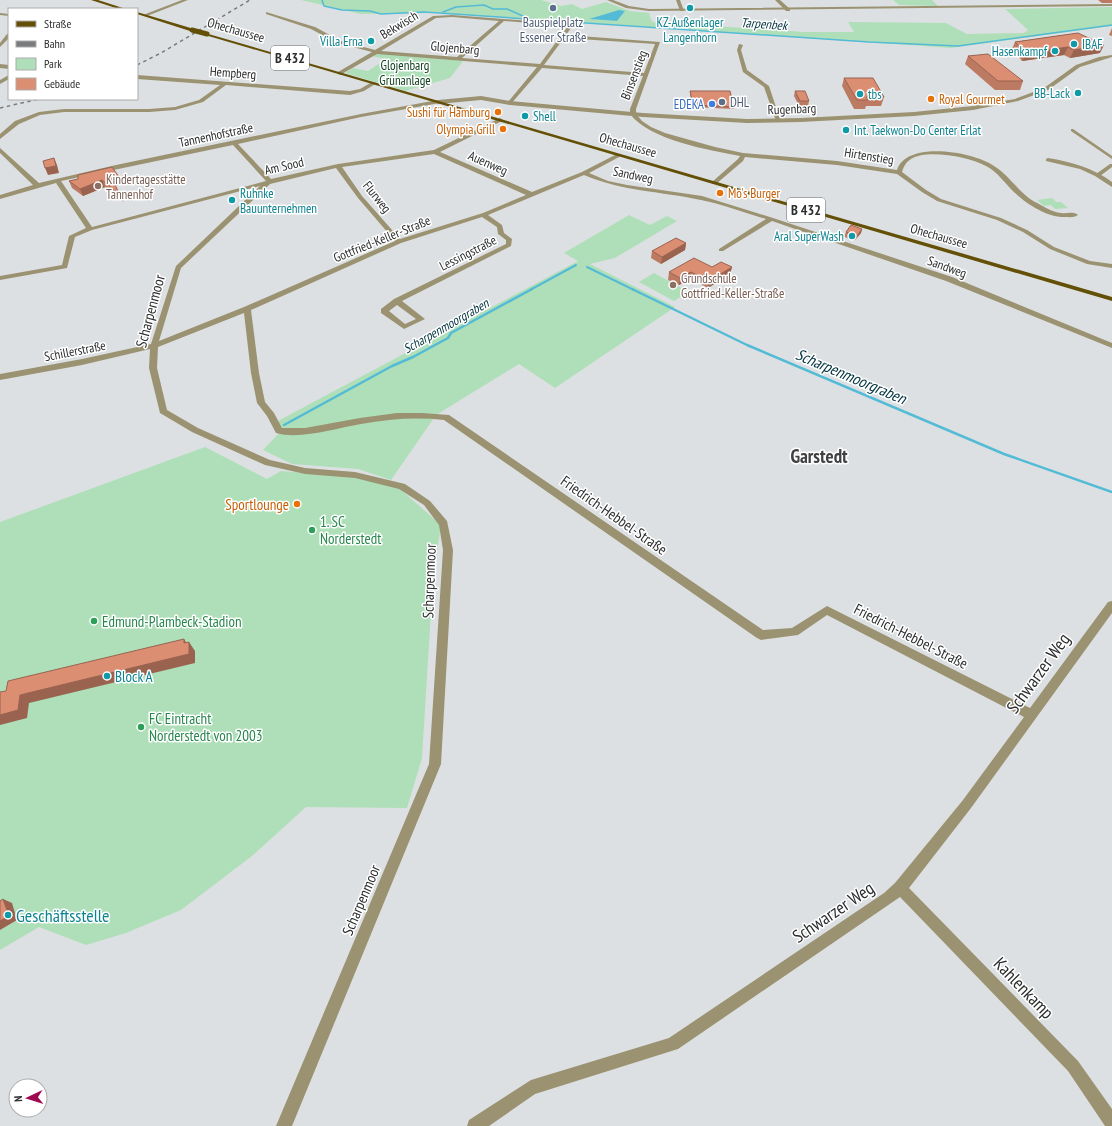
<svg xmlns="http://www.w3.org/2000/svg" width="1112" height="1126" font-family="'PT Sans Narrow',sans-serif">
<rect width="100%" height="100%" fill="#dde0e2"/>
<!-- green -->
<g fill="#afdfb8" fill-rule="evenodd">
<path d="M301,0H541L561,6L572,4L582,9L606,2L630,11L649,13L652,22L805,32H854L848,22L946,23L967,34L1024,33L1028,30L1005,9L1112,7V26L951,48L579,22L436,13L361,14ZM625,11L617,21L590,19Z"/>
<polygon points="893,0 932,0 938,6 899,5"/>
<polygon points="377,53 463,61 450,78 405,91 345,73 353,68 368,71 386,59 372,56"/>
<polygon points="1052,198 1056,202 1061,202 1068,208 1055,209 1051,205 1044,206 1037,200"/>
<polygon points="629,215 650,225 667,216 677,221 615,258 590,264 675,307 555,388 519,364 436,415 391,480 358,469 292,464 263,450 282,430 278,421 578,261 564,253"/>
<polygon points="654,273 689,292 674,301 639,282"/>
<polygon points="205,447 267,479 281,471 354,477 400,489 441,525 433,579 422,758 407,808 306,807 252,856 181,910 126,933 86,945 39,927 0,950 0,522"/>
</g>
<!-- water -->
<polygon fill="#53bbd5" points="619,10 625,11 617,21 589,19"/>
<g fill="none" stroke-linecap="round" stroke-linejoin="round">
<!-- stream-far2 -->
<g stroke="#53bbd5" stroke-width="1.5">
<polyline points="322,0 324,6 342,10 370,11 381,14 424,12 869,42 958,46 1112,25"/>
<polyline points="443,12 456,7 484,5 493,9 507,9 525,17"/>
</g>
<!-- stream-far1 -->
<g stroke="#53bbd5" stroke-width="2">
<polyline points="587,267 634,290"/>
<polyline points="530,290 576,265"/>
</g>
<!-- stream -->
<g stroke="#53bbd5" stroke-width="2.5">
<polyline points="632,289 747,345 1004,454 1112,492"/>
<polyline points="284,425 392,366 413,357 448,338 451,333 532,289"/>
</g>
<!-- pedestrian -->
<g fill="#9b9272" fill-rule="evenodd">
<polygon points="1073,129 1112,156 1112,159 1071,131 1071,129"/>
<polygon points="1110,164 1112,164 1112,167 1100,176 1096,176 1096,174"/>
</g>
<!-- minor -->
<g fill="#9b9272" fill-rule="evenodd">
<polygon points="182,0 188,0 147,16 143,15"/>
<polygon points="676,0 680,0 684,11 680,11"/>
<polygon points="775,0 780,0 790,9 790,11 786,11"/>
<path d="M266,12L315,27L341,41L375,50L433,16L452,15L571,24L573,25L566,35L660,42L636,109V114L642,121L651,127L665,133L715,147L743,153L837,161L897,170C907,140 974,152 994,166C1010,176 1019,193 1035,202C1043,206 1052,212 1061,213C1067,214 1073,211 1078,215C1074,218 1069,217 1064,217C1047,217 1027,204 1015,193C1005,184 998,172 986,166C969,157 928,149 911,159C906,162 904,166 902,172L926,190L941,199L1001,218L1027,230L1054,247L1090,261L1112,264V268L1087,264L1050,249L1023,232L997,220L937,201L922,192L897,174L837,165L745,157L743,161L716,184H712V182L738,159L740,156C708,150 650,140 630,114V109L643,76L542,68L510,105L508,104V102L537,67L377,54L340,75L337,73L338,72L372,52L337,43L311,29L266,14ZM452,17L499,21L457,57L381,51L436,18ZM504,21L568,26L540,64L462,58ZM564,38L655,44L644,73L544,65Z"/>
<polygon points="0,13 9,14 9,16 0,15"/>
<polygon points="7,34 9,34 9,38 0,47 0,43"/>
<polygon points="739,44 743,45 741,50 747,70 769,86 781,122 776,121 764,87 743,72 737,50"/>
<polygon points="0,64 9,65 9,69 0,68"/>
<polygon points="9,75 9,79 0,84 0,80"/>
<polygon points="137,75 350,91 360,89 372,82 377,83 364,91 350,95 226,85 203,102 175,110 149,112 64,112 40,115 19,124 0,139 0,134 15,121 39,112 64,109 149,109 175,107 199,100 220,85 137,79"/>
<path d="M438,100L440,101V103L361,117L238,144L271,179L338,164L434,150L500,118L503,120L502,121L440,152L532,192L582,172L617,154H621V156L589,173L608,181L627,185L702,196L773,218L952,277L1112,343V348L946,281L772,221L723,251H719V249L766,219C744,213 723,204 701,200C660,191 624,192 584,175L488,215L502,225L504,233L512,239L511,246L402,301L425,319L404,329L381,313V309L394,299L506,244V240L498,234L497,227L482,217L401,243L251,310L259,373L265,402L274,413L282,428H305L360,418L397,413H422L449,415L763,630L792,628L827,606L1030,708L1108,602L1112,601V613L971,808L909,888L1078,1061L1112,1109V1126H1105L1068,1071L900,897L678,1049L535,1094L489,1126H467L469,1120L531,1080L669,1038L884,893L895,883L963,800L1024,717L827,615L798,635L761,640L757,638L444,420C416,417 389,419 361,424C336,428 301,440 276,433L267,416L257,403L251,373L244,313L158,347L157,368L167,410L198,428L270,460L305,468L355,472L405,484L430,501L447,521L453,550L441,764L292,1126H276L429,764L443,550L439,525L424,505L399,489L355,478L305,474L265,465L192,432L160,413L149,368L150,349L82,365L0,380V374L82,359L151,344L176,266L260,186L92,230L75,237L67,268L0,280V276L62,265L69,236L86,228L56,183L0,199V195L33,185L0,153V148L39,183L116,165L361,114ZM233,145L266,181L92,227L61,181ZM434,154L526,195L483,213L400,239L362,196L342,167ZM336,168L358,198L395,241L244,307L159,341L181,268L270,184ZM397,305L416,319L405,324L389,311Z"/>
<path d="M1048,158C1072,162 1093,168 1112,182V187L1095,176L1080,169L1046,161V159Z"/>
</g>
<!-- tertiary -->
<g fill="#9b9272" fill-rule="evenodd">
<polygon points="607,0 613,0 629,6 649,9 1112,4 1112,6 649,11 626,8"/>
<polygon points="1112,55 1112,57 1080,67 1048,90 1018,101 973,110 914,116 801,122 747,123 643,117 510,105 481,100 438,104 435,102 438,100 481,96 510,101 643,113 747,119 801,118 914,112 973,106 1015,99 1044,88 1076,65 1099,57"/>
</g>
<!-- primary -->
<g fill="#635006" fill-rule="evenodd">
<polygon points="91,0 98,0 126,9 119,9"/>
<polygon points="137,12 194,29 194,30 190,31 137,14"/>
<polygon points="205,33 1112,297 1112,301 205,35"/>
</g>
<!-- rail -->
<g stroke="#797b7d" stroke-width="1.5" stroke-dasharray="3.5 3.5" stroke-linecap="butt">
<polyline points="137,65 161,53 250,0"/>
<polyline points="0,108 39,99"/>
</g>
<!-- primary-bridge -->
<polyline stroke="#635006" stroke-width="5" points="192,30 207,34"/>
</g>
<!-- wall -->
<g fill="#bc7a62">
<polygon points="1098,0 1112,0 1112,3 1102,3"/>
<polygon points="1112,28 1112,36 1109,35"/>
<polygon points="1078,33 1100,53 1070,58 1064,55 1022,61 1012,49 1015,42"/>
<polygon points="968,56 1023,81 1020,90 995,90 965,64"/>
<polygon points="844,78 884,97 881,106 866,106 865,109 854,109 842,86"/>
<polygon points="690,91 734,107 734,109 692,107 690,93"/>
<polygon points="795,91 809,101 808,106 799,106 794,96"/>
<polygon points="78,175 122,184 115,185 124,202 105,187 83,196 72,188 69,181 78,179"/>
<polygon points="862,229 861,233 855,240 844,237 846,232"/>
<polygon points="686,243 685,250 661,264 651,258 652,251"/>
<polygon points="712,267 732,267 730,274 708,288 690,279 679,285 668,280 669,272"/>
</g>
<!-- shaded-wall -->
<g fill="#996350">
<polygon points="1104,45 1100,53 1070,58 1074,50"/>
<polygon points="1068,47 1064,55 1022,61 1026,53"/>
<polygon points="54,158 57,165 59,173 48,175 45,168"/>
<polygon points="119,177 122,184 115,186 112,179"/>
<polygon points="102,180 105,187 83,196 80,189"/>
<polygon points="862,229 861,233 855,240 857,236"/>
<polygon points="686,243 685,250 661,264 662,257"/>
<polygon points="732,267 730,274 708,288 709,281"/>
<polygon points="691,272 690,279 679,285 680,278"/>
<polygon points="184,639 189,647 189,642 195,651 195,663 29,703 27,718 0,725 0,715 20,695 184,643"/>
<polygon points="3,899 12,903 17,920 0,930 0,921"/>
</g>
<!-- building -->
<g fill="#db8e72" stroke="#996350">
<polygon points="1078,33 1104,45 1074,50 1068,47 1026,53 1015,42"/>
<polygon points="988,54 1023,81 998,81 968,56"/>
<polygon points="844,78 873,78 884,97 866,97 868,100 857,100"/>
<polygon points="690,91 730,91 734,107 693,105"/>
<polygon points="795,91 805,91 809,101 800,101"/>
<polygon points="54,158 56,166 45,168 43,161"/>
<polygon points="112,167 119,177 112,179 120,195 102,180 80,189 69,181 78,179 78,175"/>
<polygon points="851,225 862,229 857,236 846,232"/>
<polygon points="676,238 686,243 662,257 652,251"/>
<polygon points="694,258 712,267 721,262 732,267 709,281 691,272 680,278 669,272"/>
<polygon points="184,639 184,643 189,642 189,654 20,695 18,710 0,715 0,692 6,691 8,681"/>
<polygon points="3,899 9,916 0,921 0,901"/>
</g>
<!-- markers -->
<g fill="#5c6f8a" stroke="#fff" stroke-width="1.5">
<circle cx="553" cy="8" r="4"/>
<circle cx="722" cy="102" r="4"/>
</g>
<g fill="#0f9aa8" stroke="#fff" stroke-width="1.5">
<circle cx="690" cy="8" r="4"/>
<circle cx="371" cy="41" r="4"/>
<circle cx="1074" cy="44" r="4"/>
<circle cx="1055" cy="51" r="4"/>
<circle cx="1078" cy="93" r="4"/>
<circle cx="860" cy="94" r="4"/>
<circle cx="525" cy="116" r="4"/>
<circle cx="846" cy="130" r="4"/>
<circle cx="232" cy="200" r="4"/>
<circle cx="852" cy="236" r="4"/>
<circle cx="107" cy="676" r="4"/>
<circle cx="8" cy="915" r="4"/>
</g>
<g fill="#e8710a" stroke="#fff" stroke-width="1.5">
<circle cx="931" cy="99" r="4"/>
<circle cx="498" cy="112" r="4"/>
<circle cx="503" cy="129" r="4"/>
<circle cx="720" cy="193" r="4"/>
<circle cx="297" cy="504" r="4"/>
</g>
<circle fill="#3f7fe0" stroke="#fff" stroke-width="1.5" cx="712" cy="104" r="4"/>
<g fill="#8d6e63" stroke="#fff" stroke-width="1.5">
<circle cx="98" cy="186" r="4"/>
<circle cx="673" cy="285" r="4"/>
</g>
<g fill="#2e9e5b" stroke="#fff" stroke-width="1.5">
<circle cx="312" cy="530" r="4"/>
<circle cx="94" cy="621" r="4"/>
<circle cx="141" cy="727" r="4"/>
</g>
<g text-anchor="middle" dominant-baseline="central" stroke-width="3" stroke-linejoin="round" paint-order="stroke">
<!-- far-service labels -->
<g font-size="13" fill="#4e5e75" stroke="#fff">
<text x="553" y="22">Bauspielplatz<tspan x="553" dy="15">Essener Straße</tspan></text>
<text x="730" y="102" text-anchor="start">DHL</text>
</g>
<!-- far-culture labels -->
<g font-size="13" fill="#0d838f" stroke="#fff" text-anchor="start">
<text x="690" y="22" text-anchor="middle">KZ-Außenlager<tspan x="690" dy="15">Langenhorn</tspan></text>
<text x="363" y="41" text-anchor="end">Villa Erna</text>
<text x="1082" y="44">IBAF</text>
<text x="1047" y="51" text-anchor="end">Hasenkampf</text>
<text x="1070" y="93" text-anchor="end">BB-Lack</text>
<text x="868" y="94">tbs</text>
<text x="533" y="116">Shell</text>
<text x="854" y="130">Int. Taekwon-Do Center Erlat</text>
<text x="240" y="193">Ruhnke<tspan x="240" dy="15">Bauunternehmen</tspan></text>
<text x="844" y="236" text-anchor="end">Aral SuperWash</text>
</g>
<!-- far-water labels -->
<g font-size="13" font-style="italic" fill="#00333e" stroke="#fff">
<text transform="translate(764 24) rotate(4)">Tarpenbek</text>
<text transform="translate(446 326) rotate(-30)">Scharpenmoorgraben</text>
</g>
<!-- far-street labels -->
<g font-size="13" fill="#2c2d2e" stroke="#fff">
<text transform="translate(399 25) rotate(-31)">Bekwisch</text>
<text transform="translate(236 30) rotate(16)">Ohechaussee</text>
<text transform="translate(455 48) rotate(5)">Glojenbarg</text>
<text transform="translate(233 73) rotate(4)">Hempberg</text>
<text transform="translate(634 75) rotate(-69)">Binsenstieg</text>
<text transform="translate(792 109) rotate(-2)">Rugenbarg</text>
<text transform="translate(216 135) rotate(-12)">Tannenhofstraße</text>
<text transform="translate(628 145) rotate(16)">Ohechaussee</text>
<text transform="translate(869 156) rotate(9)">Hirtenstieg</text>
<text transform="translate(488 163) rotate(24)">Auenweg</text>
<text transform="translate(284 166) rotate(-13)">Am Sood</text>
<text transform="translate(633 175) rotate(12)">Sandweg</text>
<text transform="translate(377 197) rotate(51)">Flurweg</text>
<text transform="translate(939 236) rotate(16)">Ohechaussee</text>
<text transform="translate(382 239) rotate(-22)">Gottfried-Keller-Straße</text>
<text transform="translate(468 253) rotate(-27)">Lessingstraße</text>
<text transform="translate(947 267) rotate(20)">Sandweg</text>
<text transform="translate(75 351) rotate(-11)">Schillerstraße</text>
</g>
<!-- far-park labels -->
<g font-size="13" fill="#10421f" stroke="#fff">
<text x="405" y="65">Glojenbarg<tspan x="405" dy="15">Grünanlage</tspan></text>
</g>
<!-- far-food labels -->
<g font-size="13" fill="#c56008" stroke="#fff" text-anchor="start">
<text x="939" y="99">Royal Gourmet</text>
<text x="490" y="112" text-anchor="end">Sushi für Hamburg</text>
<text x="495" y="129" text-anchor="end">Olympia Grill</text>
<text x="728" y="193">Mo's Burger</text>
</g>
<!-- far-shop labels -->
<g font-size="13" fill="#366cbe" stroke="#fff" text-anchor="end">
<text x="704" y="104">EDEKA</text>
</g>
<!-- far-education labels -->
<g font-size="13" fill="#785e54" stroke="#fff" text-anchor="start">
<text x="106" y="179">Kindertagesstätte<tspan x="106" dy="15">Tannenhof</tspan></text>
<text x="681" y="278">Grundschule<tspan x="681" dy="15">Gottfried-Keller-Straße</tspan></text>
</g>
<!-- shield labels -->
<g fill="#fff" stroke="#6b6c6d" stroke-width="1">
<rect x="271" y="46" width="38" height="24" rx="3"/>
<rect x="787" y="198" width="38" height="24" rx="3"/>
</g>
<g font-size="14" font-weight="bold" fill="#2c2d2e">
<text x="290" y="58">B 432</text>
<text x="806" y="210">B 432</text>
</g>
<!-- street labels -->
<g font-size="15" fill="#2c2d2e" stroke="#fff">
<text transform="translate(150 311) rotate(-75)">Scharpenmoor</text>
<text transform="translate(614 515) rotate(35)">Friedrich-Hebbel-Straße</text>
<text transform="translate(429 581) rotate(-88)">Scharpenmoor</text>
<text transform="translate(911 636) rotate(27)">Friedrich-Hebbel-Straße</text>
<text transform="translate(361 900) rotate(-67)">Scharpenmoor</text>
</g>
<!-- food labels -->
<g font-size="15" fill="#c56008" stroke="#fff" text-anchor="end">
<text x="289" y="504">Sportlounge</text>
</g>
<!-- leisure labels -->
<g font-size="15" fill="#27864d" stroke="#fff" text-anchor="start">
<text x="320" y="521">1. SC<tspan x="320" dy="17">Norderstedt</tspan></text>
<text x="102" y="621">Edmund-Plambeck-Stadion</text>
<text x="149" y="718">FC Eintracht<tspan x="149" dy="17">Norderstedt von 2003</tspan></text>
</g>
<!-- culture labels -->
<g font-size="15" fill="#0d838f" stroke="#fff" text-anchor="start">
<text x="115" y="676">Block A</text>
</g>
<!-- water labels -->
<g font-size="16" font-style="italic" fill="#00333e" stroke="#fff">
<text transform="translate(851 376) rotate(23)">Scharpenmoorgraben</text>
</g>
<!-- near-street labels -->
<g font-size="18" fill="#2c2d2e" stroke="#fff">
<text transform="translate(1038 673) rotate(-54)">Schwarzer Weg</text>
<text transform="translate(833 912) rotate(-34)">Schwarzer Weg</text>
<text transform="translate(1024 988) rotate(46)">Kahlenkamp</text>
</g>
<!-- near-culture labels -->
<g font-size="18" fill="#0d838f" stroke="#fff" text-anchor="start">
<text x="16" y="915">Geschäftsstelle</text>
</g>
<!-- district labels -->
<g font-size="19" font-weight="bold" fill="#3f4143" stroke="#fff">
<text x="819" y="456">Garstedt</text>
</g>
</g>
<!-- legend -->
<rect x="8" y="8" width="130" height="92" fill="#ffffff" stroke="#ababab"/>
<rect x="16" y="21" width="20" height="6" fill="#635006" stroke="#ababab"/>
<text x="44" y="28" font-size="12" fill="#2c2d2e">Straße</text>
<rect x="16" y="41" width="20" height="6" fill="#797b7d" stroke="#ababab"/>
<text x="44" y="48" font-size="12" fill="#2c2d2e">Bahn</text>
<rect x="16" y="58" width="20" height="12" fill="#afdfb8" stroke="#ababab"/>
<text x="44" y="68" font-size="12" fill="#2c2d2e">Park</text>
<rect x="16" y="78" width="20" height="12" fill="#db8e72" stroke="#ababab"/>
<text x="44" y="88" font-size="12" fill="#2c2d2e">Gebäude</text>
<!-- north arrow -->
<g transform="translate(28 1098) rotate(266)"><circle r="19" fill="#ffffff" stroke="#ababab"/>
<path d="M0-3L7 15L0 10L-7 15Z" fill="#9f0950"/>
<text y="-6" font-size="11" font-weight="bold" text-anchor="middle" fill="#2c2d2e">N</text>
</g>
</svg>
